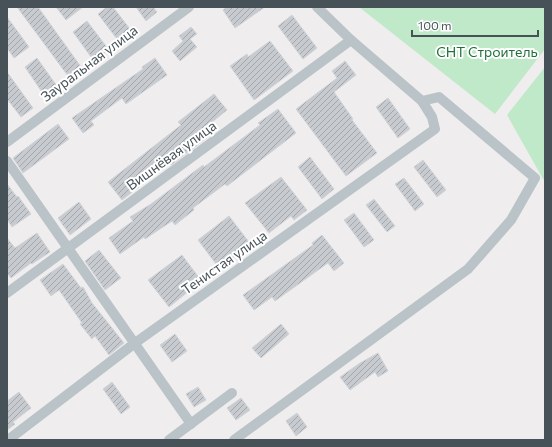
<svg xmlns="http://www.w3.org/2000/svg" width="552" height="447" font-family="Commissioner,sans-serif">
<defs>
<pattern id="building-hatch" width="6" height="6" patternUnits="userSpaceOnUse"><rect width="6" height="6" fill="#c7cbcf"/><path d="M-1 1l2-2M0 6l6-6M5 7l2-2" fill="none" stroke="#a3a7ab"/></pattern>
</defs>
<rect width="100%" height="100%" fill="#efeded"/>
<!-- green -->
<g fill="#bfe9c8">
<polygon points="359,7 545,7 545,49 495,114"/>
<polygon points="545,67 545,180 543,179 507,115"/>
</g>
<!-- building -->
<g fill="url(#building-hatch)" stroke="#d1d4d8">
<polygon points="17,7 38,7 84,71 71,80"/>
<polygon points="56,7 83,7 66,20"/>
<polygon points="107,7 113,7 133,33 120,43 98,14"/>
<polygon points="136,7 153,7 157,12 146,21"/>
<polygon points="227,7 265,7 235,28 223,10"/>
<polygon points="292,15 317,48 303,59 278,26"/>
<polygon points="7,17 29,47 14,58 7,48"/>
<polygon points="87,21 109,50 94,61 73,32"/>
<polygon points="191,27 197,34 190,39 197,47 180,61 172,51 183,41 179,36"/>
<polygon points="270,41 293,71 254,100 230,66 247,54 248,57"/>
<polygon points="37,58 59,89 46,98 25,67"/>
<polygon points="155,58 167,75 126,104 122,98 91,121 94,125 83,133 72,118 143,69 142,67"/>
<polygon points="345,61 356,75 334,92 353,119 352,120 377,153 346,176 296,109 337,78 332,71"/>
<polygon points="7,72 33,108 21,117 7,99"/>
<polygon points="214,94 227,110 211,123 216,131 171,165 170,164 139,185 140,186 122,200 108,182 181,125 178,122"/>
<polygon points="388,98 410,129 398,138 376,107"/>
<polygon points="278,109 296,133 227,186 225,184 193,208 194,210 175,225 172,221 145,239 144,237 120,254 109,238 133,221 130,217 151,204 203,165 204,167 260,125 258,123"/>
<polygon points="58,124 69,139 23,173 13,158"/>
<polygon points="310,157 334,189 322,199 298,167"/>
<polygon points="423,160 446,190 437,197 414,167"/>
<polygon points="281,177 307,210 294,220 291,216 269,233 245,203"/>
<polygon points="404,178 424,204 415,211 395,184"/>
<polygon points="7,184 17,197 18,196 31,214 12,227 7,219"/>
<polygon points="374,199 395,226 387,232 366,205"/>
<polygon points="79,202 91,219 70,235 58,218"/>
<polygon points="354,213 374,240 364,247 344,220"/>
<polygon points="229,216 252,246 240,256 238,254 219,268 198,240"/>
<polygon points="37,233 50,252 32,264 31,263 11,278 7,273 7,238 15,248"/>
<polygon points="322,235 344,263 334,271 328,263 275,301 272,297 254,310 243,295 313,245 312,243"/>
<polygon points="99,250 121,278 105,290 85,261"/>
<polygon points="182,255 203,283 190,292 189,291 169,307 148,280"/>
<polygon points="63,264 81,288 83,287 92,303 124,343 109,355 95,336 92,339 80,324 82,323 59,290 51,296 40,280"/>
<polygon points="281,324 289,334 261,358 252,348"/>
<polygon points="175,334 187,351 172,362 160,345"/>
<polygon points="378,353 388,371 378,377 375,372 350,390 340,377 360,363"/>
<polygon points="112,382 130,407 121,414 103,389"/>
<polygon points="198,387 206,400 194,407 186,394"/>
<polygon points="19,392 31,408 13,422 15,424 7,430 7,401"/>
<polygon points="241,398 250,410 236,420 227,408"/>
<polygon points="297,413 307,427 296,436 286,421"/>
</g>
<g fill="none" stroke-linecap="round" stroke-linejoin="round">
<!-- minor -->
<g stroke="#b9c3c8" stroke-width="10">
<polyline points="7,142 189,7"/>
<polyline points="7,161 191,424"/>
<polyline points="7,293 351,40"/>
<polyline points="8,440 135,343 435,129 432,117 422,101"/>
<polyline points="169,440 232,393"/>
<polyline points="234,440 468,269 511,220 535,178 439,97 422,101 351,40 317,7"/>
</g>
</g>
<g text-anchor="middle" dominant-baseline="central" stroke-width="4" stroke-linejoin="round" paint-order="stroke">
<!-- park labels -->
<g font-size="14" fill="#20713b" stroke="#fff">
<text x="487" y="51">СНТ Строитель</text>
</g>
<!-- street labels -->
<g font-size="14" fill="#475258" stroke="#fff">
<text transform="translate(89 63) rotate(-37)">Зауральная улица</text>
<text transform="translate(171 155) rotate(-36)">Вишнёвая улица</text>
<text transform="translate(224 262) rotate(-35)">Тенистая улица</text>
</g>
</g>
<!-- border -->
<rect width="552" height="447" fill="none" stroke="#475258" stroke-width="16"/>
<!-- scale -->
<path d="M412 30v6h126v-6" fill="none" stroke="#475258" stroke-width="2"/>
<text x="418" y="30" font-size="12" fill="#475258" stroke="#ffffff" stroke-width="3" paint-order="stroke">100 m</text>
</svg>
